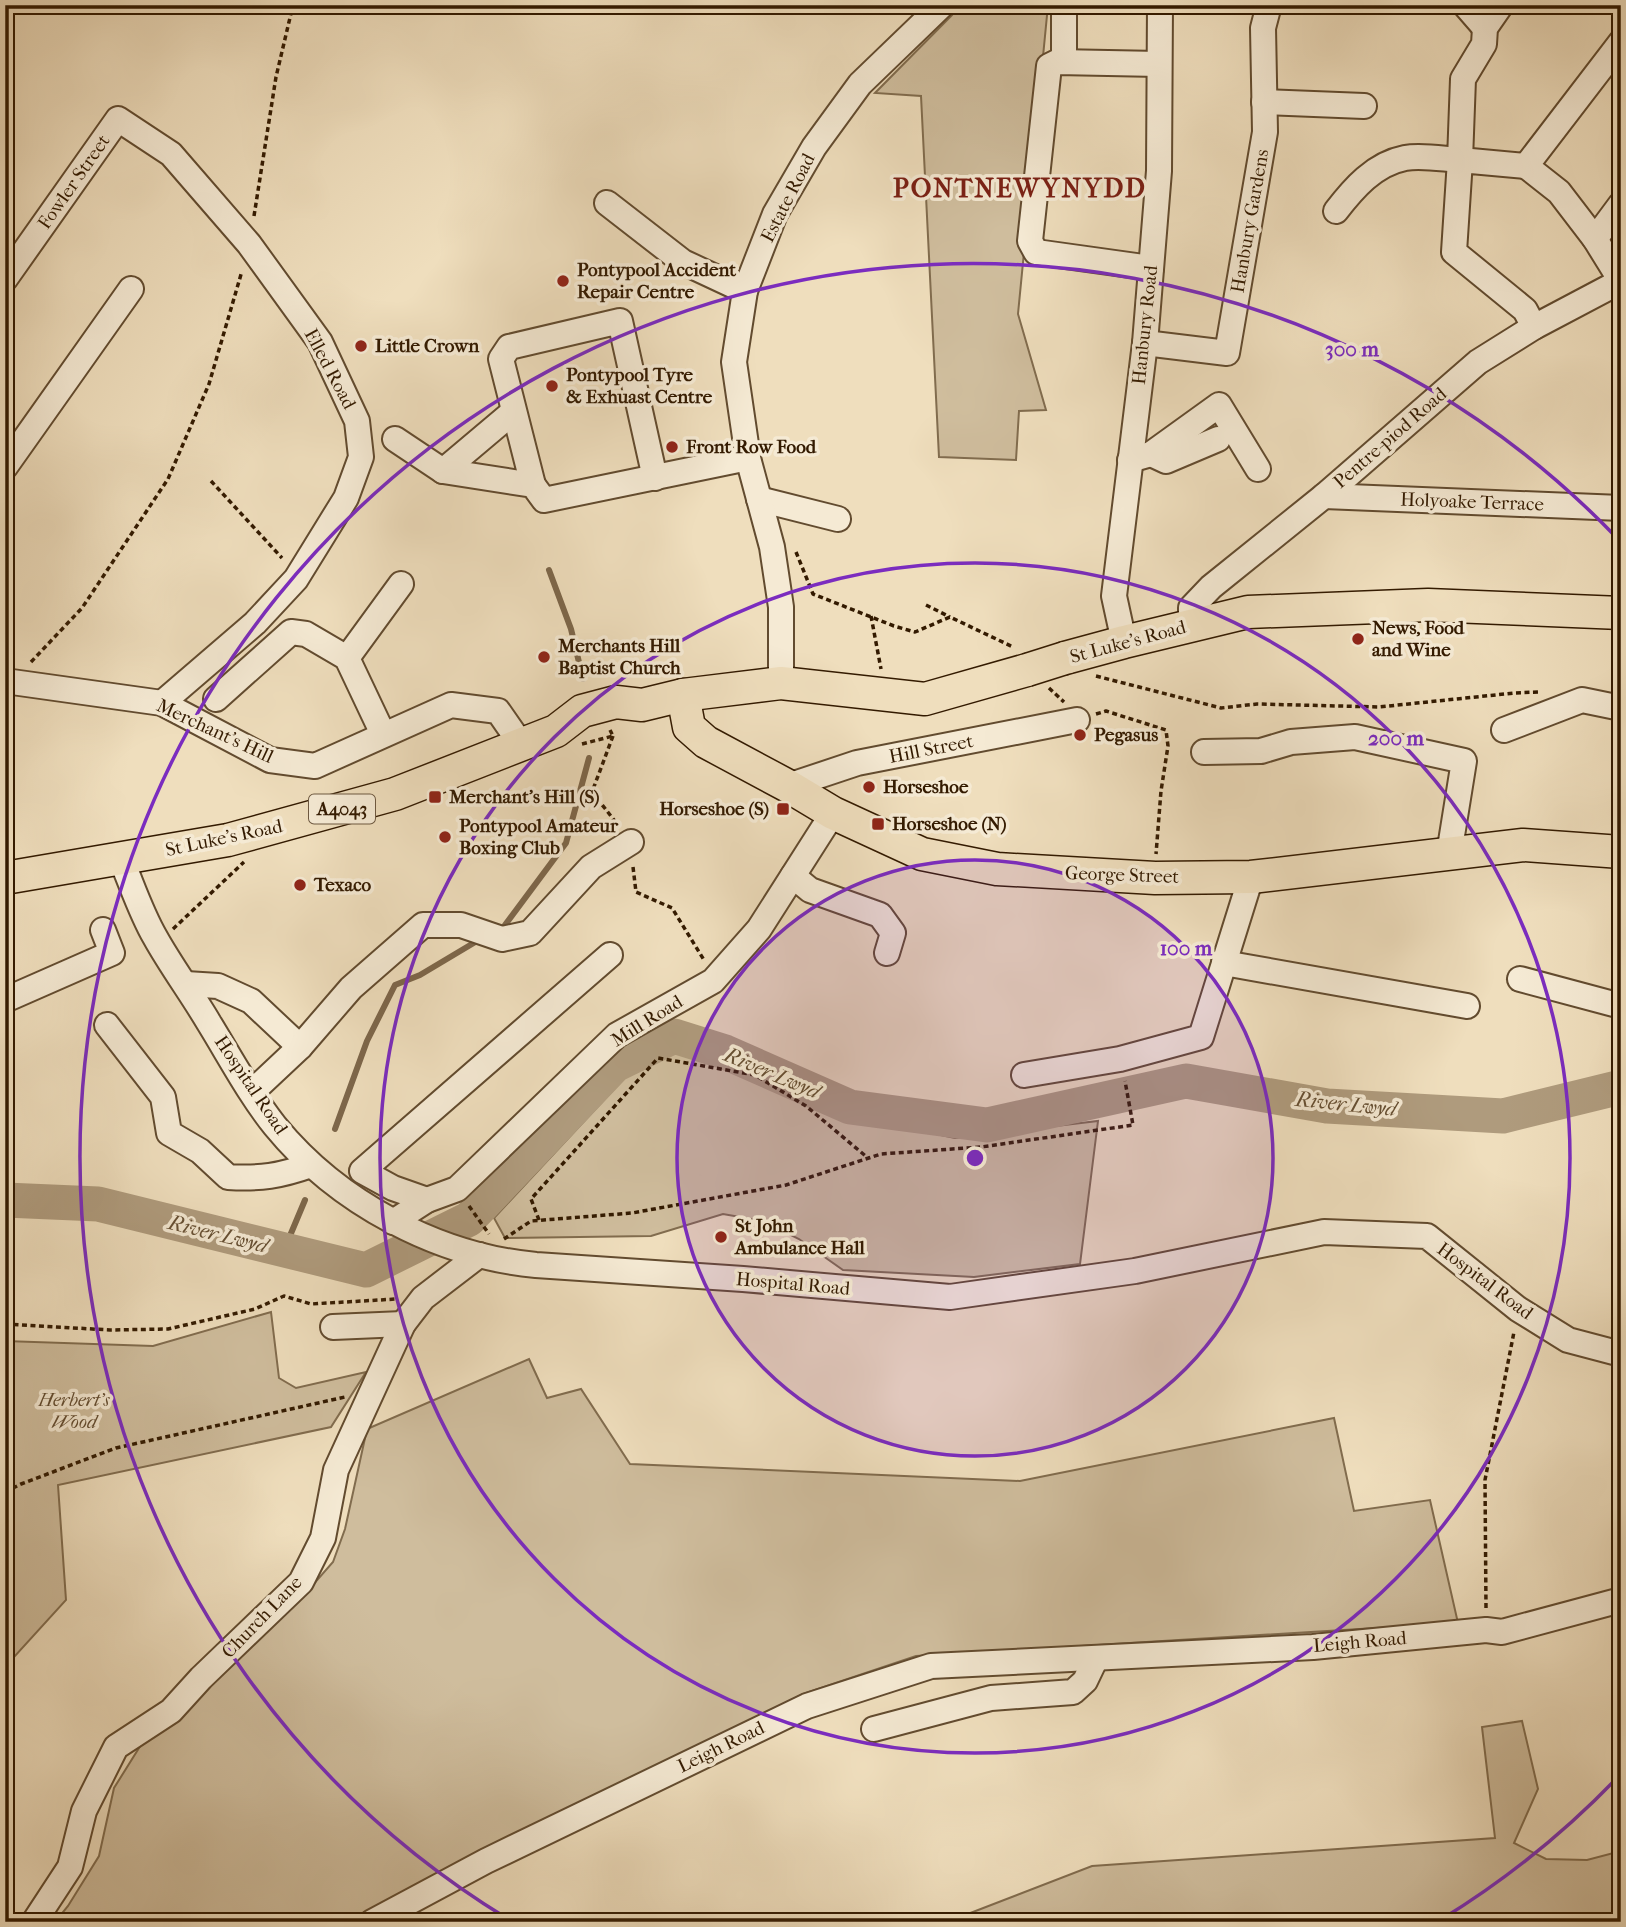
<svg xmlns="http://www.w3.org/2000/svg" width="1626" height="1927" font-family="'IM FELL French Canon',serif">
<rect width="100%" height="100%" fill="#efdebd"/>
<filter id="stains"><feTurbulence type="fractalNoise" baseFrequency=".00286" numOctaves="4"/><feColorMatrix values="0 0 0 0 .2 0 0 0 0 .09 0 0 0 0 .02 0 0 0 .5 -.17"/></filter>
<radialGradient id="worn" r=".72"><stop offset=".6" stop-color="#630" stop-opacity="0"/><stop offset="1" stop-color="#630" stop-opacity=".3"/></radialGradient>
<!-- green -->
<g fill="#cfbd9d" stroke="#816c4e" stroke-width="2">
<polygon points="959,5 1048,5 1018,314 1046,410 1019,411 1016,460 939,457 921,96 875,93 952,15"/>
<polygon points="676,1049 757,1071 836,1113 955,1138 1098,1121 1080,1264 974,1277 843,1270 799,1239 763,1221 723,1214 651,1236 505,1238 494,1218 642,1059"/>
<polygon points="271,1312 279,1378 296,1388 366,1372 331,1427 58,1485 66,1600 5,1667 5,1341 153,1346"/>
<polygon points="529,1359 547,1398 581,1389 630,1464 1020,1481 1334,1418 1354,1511 1430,1500 1458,1623 916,1656 803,1694 482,1854 354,1922 55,1922 68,1906 99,1856 114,1788 144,1740 177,1716 297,1603 333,1562 345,1529 367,1429"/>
<polygon points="5,1671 13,1694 5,1732"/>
<polygon points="1522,1721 1538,1789 1514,1843 1546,1859 1587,1860 1621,1851 1621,1922 947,1922 1092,1866 1495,1838 1482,1727"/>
</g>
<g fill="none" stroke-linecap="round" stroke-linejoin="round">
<!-- stream -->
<g stroke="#7d674b" stroke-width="6">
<polyline points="549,570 571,629 583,679"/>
<polyline points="505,925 566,843 589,758"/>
<polyline points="335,1129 367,1041 395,985 420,975 477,941"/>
<polyline points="284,1250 305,1200"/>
</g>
<!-- river -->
<polyline stroke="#af9b7d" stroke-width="35" points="5,1200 98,1204 366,1270 469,1219 615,1065 674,1036 725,1052 850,1107 987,1125 1186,1081 1327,1106 1503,1116 1621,1087"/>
<!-- minor casing -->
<g stroke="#624b2f" stroke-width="28">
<g id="minor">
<polyline points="1064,5 1064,62"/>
<polyline points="1465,5 1485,28"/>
<polyline points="1264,102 1364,106"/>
<polyline points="1526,166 1460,160 1454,252 1525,310 1534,327"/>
<polyline points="607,203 683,262 745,291"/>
<path d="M1336,211C1353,189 1374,164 1405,158C1422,155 1443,159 1460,160L1463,79L1484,44L1485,28L1501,5"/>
<polyline points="1595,239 1621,204"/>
<polyline points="1151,268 1036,252 1030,241 1049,66 1057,62 1159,64"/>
<polyline points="5,279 118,119 171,154 249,244 320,342 357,421 361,457 346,498 296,579 255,623 162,703"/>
<polyline points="1145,343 1227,353 1265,132 1263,28 1269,5"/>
<polyline points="395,439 443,471 533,485 544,500 748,458"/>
<polyline points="1151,454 1166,461 1218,439"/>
<polyline points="1130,460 1151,454 1219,405 1258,469"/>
<polyline points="5,467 131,289"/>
<polyline points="443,471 513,412"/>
<polyline points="533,485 501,359 509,347 620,321 655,478"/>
<polyline points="1324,496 1621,508"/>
<polyline points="759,499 838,519"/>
<polyline points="1191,626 1191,608 1211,587 1324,496 1478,362 1534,327 1621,281 1595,239 1559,192 1526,166 1621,42"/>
<polyline points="1124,642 1114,596 1145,343 1159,171 1160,5"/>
<polyline points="347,658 401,584"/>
<polyline points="5,681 162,703 270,760 315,766 451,705 498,711 521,744"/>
<polyline points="781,683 781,607 772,547 748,458 734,362 745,291 775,214 814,147 860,84 942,5"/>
<polyline points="216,699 291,632 306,634 347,658 383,734"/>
<polyline points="1504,730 1582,700 1621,708"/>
<polyline points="1204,752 1261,751 1291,742 1355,737 1464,761 1449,854"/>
<polyline points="788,786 857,763 1077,720"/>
<path d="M121,859C132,885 141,913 155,937C171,966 192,994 209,1023C230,1057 250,1095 275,1126C338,1203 438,1256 536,1265L743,1279L950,1297L1135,1271L1324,1232L1427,1236L1518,1309L1568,1340L1621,1354"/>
<polyline points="793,876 810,890 880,915 893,933 887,953"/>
<polyline points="1224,963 1467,1006"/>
<polyline points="1520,979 1621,1006"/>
<polyline points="186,984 218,986 251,1001 300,1047"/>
<polyline points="5,1000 112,953 103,930"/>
<path d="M107,1025L163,1097L169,1133L200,1151L228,1177C260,1179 280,1176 311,1165"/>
<polyline points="1024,1075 1120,1059 1201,1037 1251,877"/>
<polyline points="252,1092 300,1047 351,988 423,925 461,925 502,939 530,933 591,867 631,842"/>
<polyline points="427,1200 393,1188 362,1171 610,955"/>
<polyline points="393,1222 427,1200 457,1189 617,1035 713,981 759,929 833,813"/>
<polyline points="333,1327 403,1324"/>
<polyline points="874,1729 991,1698 1073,1692 1085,1681 1096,1658"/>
<polyline points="34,1922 70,1867 84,1811 116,1747 171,1711 201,1678 301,1582 323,1538 336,1470 403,1324 423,1298 479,1255"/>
<polyline points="372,1922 486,1861 807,1706 931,1666 1313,1647 1486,1630 1502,1632 1621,1600"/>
</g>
</g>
<!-- major casing -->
<g stroke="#331a00" stroke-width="35">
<g id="major">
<polyline points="1065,658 1124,642 1248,612 1428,605 1621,613"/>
<polyline points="683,695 689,727 706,742 788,786 833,813 922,854 997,869 1155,878 1251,877 1523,845 1621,852"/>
<polyline points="5,878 228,840 395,794 556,731 582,711 616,702 642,705 683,695 781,683 925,699 1027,670"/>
</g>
</g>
<!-- path -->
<g stroke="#331a00" stroke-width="3.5" stroke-dasharray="5 3.5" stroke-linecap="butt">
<polyline points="254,216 276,77 293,5"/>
<polyline points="211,481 282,558"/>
<polyline points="796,552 813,594 894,626 915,632 950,617 1013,647"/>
<polyline points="926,605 950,617"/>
<polyline points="871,616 881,669"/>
<polyline points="31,662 82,608 168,479 209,384 242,271"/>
<polyline points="1096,676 1221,708 1257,704 1379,707 1514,693 1538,692"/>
<polyline points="1049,688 1064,702"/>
<polyline points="1096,714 1106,711 1166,730 1168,746 1161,791 1156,854"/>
<polyline points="613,736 592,792 618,825"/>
<polyline points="582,744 613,736 610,730"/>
<polyline points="633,867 636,892 672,908 704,960"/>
<polyline points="173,929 244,862"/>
<polyline points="469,1206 489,1234"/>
<polyline points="539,1220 531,1199 658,1058 755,1075 806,1106 868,1158"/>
<polyline points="504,1239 531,1221 632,1213 786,1185 881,1154 981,1147 1133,1125 1125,1081"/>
<polyline points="5,1324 110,1330 168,1329 255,1309 284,1296 311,1304 396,1299"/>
<polyline points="5,1492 21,1484 116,1448 345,1397"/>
<polyline points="1486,1608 1485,1480 1514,1332"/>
</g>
<!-- minor -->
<use href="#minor" stroke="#f5ead4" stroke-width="24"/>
<!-- major -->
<use href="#major" stroke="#efdebd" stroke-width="32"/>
<!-- major-bridge casing -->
<g stroke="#331a00" stroke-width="35" stroke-linecap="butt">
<polyline id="major-bridge" points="1027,670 1065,658"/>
</g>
<!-- major-bridge -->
<use href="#major-bridge" stroke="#efdebd" stroke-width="32"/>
</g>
<!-- distance rings -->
<circle cx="975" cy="1158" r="298" fill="#7b2cbf" fill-opacity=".12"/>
<g fill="none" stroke="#7b2cbf" stroke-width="3.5">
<circle cx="975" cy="1158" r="298"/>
<circle cx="975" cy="1158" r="595"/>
<path d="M1617 1778A893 893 0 0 1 1442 1919M508 1919A893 893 0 1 1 1617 538"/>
</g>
<!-- markers -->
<g fill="#8f2418" stroke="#f5ead4" stroke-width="2.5">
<circle cx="563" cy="281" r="7"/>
<circle cx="361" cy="346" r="7"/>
<circle cx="552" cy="386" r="7"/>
<circle cx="672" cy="447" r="7"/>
<circle cx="1358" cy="639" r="7"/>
<circle cx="544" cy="657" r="7"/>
<circle cx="1080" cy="735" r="7"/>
<circle cx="869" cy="787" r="7"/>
<rect x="428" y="790" width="14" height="14" rx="3.5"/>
<rect x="776" y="802" width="14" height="14" rx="3.5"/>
<rect x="871" y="817" width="14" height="14" rx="3.5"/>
<circle cx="445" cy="837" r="7"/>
<circle cx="300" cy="885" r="7"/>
<circle cx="721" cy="1237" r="7"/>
</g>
<g text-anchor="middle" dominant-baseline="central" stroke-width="7" stroke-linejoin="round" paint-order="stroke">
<!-- shield labels -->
<rect fill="#f5ead4" stroke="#6d5840" stroke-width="2" x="309" y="794.5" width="66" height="29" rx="5"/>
<g font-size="18" font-weight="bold" fill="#331a00">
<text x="342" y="809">A4043</text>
</g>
<!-- street labels -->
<g font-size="19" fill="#331a00" stroke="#f5ead4">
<text transform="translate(74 182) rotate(-55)">Fowler Street</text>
<text transform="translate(788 198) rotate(-63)">Estate Road</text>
<text transform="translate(1250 221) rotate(-80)">Hanbury Gardens</text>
<text transform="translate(1145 325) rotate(-84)">Hanbury Road</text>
<text transform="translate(330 369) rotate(62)">Elled Road</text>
<text transform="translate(1390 438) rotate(-41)">Pentre-piod Road</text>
<text transform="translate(1472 502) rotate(2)">Holyoake Terrace</text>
<text transform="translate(1128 642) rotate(-15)">St Luke's Road</text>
<text transform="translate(215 731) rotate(25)">Merchant's Hill</text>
<text transform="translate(931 749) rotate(-11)">Hill Street</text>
<text transform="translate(224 838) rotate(-12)">St Luke's Road</text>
<text transform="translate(1122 875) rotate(2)">George Street</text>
<text transform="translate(647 1021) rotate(-32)">Mill Road</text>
<text transform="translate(251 1085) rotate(56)">Hospital Road</text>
<text transform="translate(1485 1281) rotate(37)">Hospital Road</text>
<text transform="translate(793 1284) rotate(5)">Hospital Road</text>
<text transform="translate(262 1617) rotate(-46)">Church Lane</text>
<text transform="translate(1360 1642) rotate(-5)">Leigh Road</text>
<text transform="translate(721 1747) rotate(-26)">Leigh Road</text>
</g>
<!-- poi labels -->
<g font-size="19" font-weight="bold" fill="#331a00" stroke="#f5ead4" text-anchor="start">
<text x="577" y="270">Pontypool Accident<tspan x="577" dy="22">Repair Centre</tspan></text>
<text x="375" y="346">Little Crown</text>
<text x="566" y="375">Pontypool Tyre<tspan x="566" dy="22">&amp; Exhuast Centre</tspan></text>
<text x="686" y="447">Front Row Food</text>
<text x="1372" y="628">News, Food<tspan x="1372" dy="22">and Wine</tspan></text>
<text x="558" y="646">Merchants Hill<tspan x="558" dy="22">Baptist Church</tspan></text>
<text x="1094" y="735">Pegasus</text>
<text x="883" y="787">Horseshoe</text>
<text x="449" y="797">Merchant's Hill (S)</text>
<text x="769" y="809" text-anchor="end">Horseshoe (S)</text>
<text x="892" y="824">Horseshoe (N)</text>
<text x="459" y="826">Pontypool Amateur<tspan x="459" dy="22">Boxing Club</tspan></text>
<text x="314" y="885">Texaco</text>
<text x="735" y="1226">St John<tspan x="735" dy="22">Ambulance Hall</tspan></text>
</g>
<!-- park labels -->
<g font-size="19" font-style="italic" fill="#624b2f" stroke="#f5ead4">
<text x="74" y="1400">Herbert's<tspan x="74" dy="22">Wood</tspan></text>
</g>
<!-- water labels -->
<g font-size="21" font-style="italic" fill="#654e32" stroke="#f5ead4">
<text transform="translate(772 1073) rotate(23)">River Lwyd</text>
<text transform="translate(1346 1104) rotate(6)">River Lwyd</text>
<text transform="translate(218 1234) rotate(14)">River Lwyd</text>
</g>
<!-- district labels -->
<g font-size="26" font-weight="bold" letter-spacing="2" fill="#7a1f14" stroke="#f5ead4">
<text x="1020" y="188">PONTNEWYNYDD</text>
</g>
</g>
<circle cx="975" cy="1158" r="10" fill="#7b2cbf" stroke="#f5ead4" stroke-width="3.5"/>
<g font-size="21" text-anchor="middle" font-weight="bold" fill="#7b2cbf" stroke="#f5ead4" stroke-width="7" stroke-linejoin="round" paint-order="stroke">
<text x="1352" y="356">300 m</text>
<text x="1396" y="745">200 m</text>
<text x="1186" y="955">100 m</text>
</g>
<!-- margin -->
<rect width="1626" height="1927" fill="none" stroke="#efdebd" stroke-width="28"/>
<rect x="7" y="7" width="1612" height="1913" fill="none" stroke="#331a00" stroke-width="3.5"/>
<rect x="14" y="14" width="1598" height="1899" fill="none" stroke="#331a00" stroke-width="2"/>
<rect width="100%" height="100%" filter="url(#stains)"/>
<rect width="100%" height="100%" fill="url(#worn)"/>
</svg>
